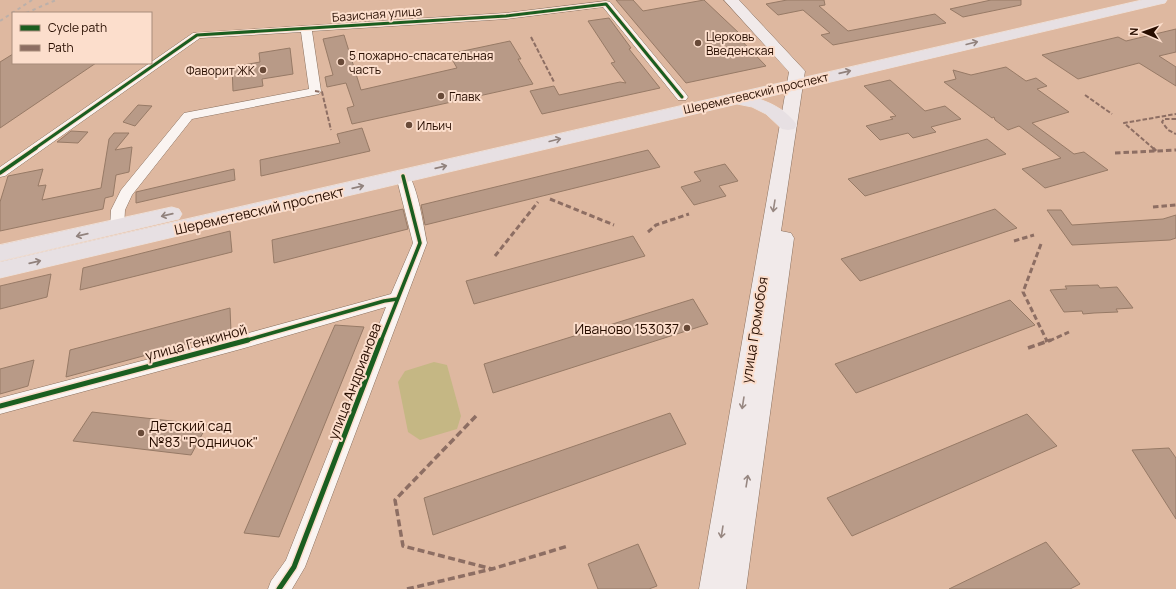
<svg xmlns="http://www.w3.org/2000/svg" width="1176" height="589" font-family="Manrope,sans-serif">
<rect width="100%" height="100%" fill="#deb8a0"/>
<!-- green -->
<polygon fill="#c5b784" points="434,362 447,365 461,416 457,429 420,440 408,432 398,382 405,371"/>
<!-- building -->
<g fill="#b89a87" stroke="#977a66">
<polygon points="616,0 633,0 643,11 704,0 740,34 736,35 766,66 686,83"/>
<polygon points="787,0 824,0 825,5 819,6 848,31 935,14 946,23 833,45 821,35 830,33 803,10 778,15 766,4"/>
<polygon points="991,0 1021,0 1021,5 963,17 950,9"/>
<polygon points="609,18 631,48 629,49 660,88 542,114 530,91 554,86 559,95 620,82 626,83 611,63 615,62 588,21"/>
<polygon points="1176,29 1176,52 1159,56 1176,67 1176,86 1139,63 1078,79 1042,55 1118,37 1126,41"/>
<polygon points="344,35 361,90 457,68 449,54 510,41 521,59 518,59 533,84 352,124 347,108 354,106 346,83 327,87 325,77 333,75 323,39"/>
<polygon points="290,48 293,74 262,79 263,86 233,91 232,67 260,62 259,53"/>
<polygon points="13,54 13,63 96,63 0,128 0,62"/>
<polygon points="1006,67 1026,81 1036,78 1047,86 1037,89 1069,112 1032,123 1074,154 1084,152 1108,170 1045,188 1022,169 1061,158 1019,126 1008,130 995,120 994,117 992,118 944,82 956,79 953,70 971,75"/>
<polygon points="890,80 925,111 945,106 961,119 931,127 936,132 913,138 908,133 880,140 866,126 893,119 890,117 896,116 864,86"/>
<polygon points="138,105 152,106 135,126 123,122"/>
<polygon points="362,128 370,151 261,176 260,160 340,143 337,134"/>
<polygon points="71,131 88,132 78,143 57,142"/>
<polygon points="114,133 129,133 115,150 132,147 129,172 116,175 113,196 105,198 103,209 0,231 0,202 8,176 43,169 38,186 46,185 42,200 101,188 109,139"/>
<polygon points="987,139 1006,154 865,196 848,179"/>
<polygon points="648,150 660,167 425,225 421,205"/>
<polygon points="725,164 738,181 719,186 726,196 694,205 681,187 701,181 694,172"/>
<polygon points="234,169 235,180 136,203 136,192"/>
<polygon points="403,209 408,229 274,263 272,240"/>
<polygon points="995,209 1017,228 860,281 841,259"/>
<polygon points="1047,210 1061,210 1072,225 1163,219 1176,215 1176,238 1170,240 1072,245"/>
<polygon points="230,231 232,252 80,290 83,268"/>
<polygon points="633,236 645,256 474,304 466,281"/>
<polygon points="51,274 47,297 0,309 0,286"/>
<polygon points="1098,285 1100,288 1117,287 1133,308 1116,309 1118,312 1094,313 1083,314 1082,311 1064,312 1050,290 1067,289 1065,286"/>
<polygon points="693,299 708,324 493,393 484,364"/>
<polygon points="1010,300 1035,325 856,393 835,364"/>
<polygon points="230,308 231,332 66,377 70,350"/>
<polygon points="335,325 364,327 279,537 244,533"/>
<polygon points="34,360 28,386 0,394 0,369"/>
<polygon points="92,412 207,425 191,455 73,441"/>
<polygon points="670,413 686,444 433,535 424,498"/>
<polygon points="1027,414 1057,446 852,536 827,498"/>
<polygon points="1169,448 1176,458 1176,519 1132,450"/>
<polygon points="1046,542 1080,584 1070,589 949,589"/>
<polygon points="638,544 657,586 649,589 598,589 588,564"/>
</g>
<g fill="none" stroke-linecap="round" stroke-linejoin="round">
<!-- street casing -->
<g stroke="#8b715f" stroke-width="1">
<g id="street">
<polygon points="606,1 610,2 686,94 688,97 686,100 678,100 603,7 506,19 312,31 321,91 319,94 192,119 132,195 125,210 124,227 122,231 117,232 112,231 110,227 111,210 121,190 184,113 309,89 301,32 200,38 5,176 0,177 0,167 193,33 506,13"/>
<path d="M403,171L408,173C418,189 423,223 427,243L305,567L292,589H268L271,581L286,560L386,307L241,349L0,414V398L241,335L391,294L413,243L396,176L398,173Z"/>
</g>
</g>
<!-- secondary casing -->
<g stroke="#8b715f" stroke-width="1">
<polygon id="secondary" points="724,0 739,0 805,71 781,231 791,233 794,238 746,589 699,589 789,72"/>
</g>
<!-- primary casing -->
<g stroke="#f0dfd4" stroke-width="1">
<g id="primary">
<path d="M1142,0H1167L1165,3L1160,4L759,99C774,104 788,112 797,125L794,129L788,130L782,129L766,114L752,107L737,104L0,278V262Z"/>
<polygon points="172,207 179,209 182,214 179,219 0,261 0,245"/>
</g>
</g>
<!-- street -->
<use href="#street" fill="#faf4f1" fill-rule="evenodd"/>
<!-- secondary -->
<use href="#secondary" fill="#f1eaea" fill-rule="evenodd"/>
<!-- primary -->
<use href="#primary" fill="#e7e0e3" fill-rule="evenodd"/>
<!-- rail -->
<g stroke="#bbb0aa" stroke-width="2" stroke-dasharray="3.5 3.5" stroke-linecap="butt">
<polyline points="26,13 56,0"/>
<polyline points="0,21 32,0"/>
</g>
<!-- quiet-far2 -->
<g stroke="#8d6e63" stroke-width="2" stroke-dasharray="4.5 2" stroke-linecap="butt">
<polyline points="531,37 554,82"/>
<polyline points="315,91 322,92 331,130"/>
<polyline points="1085,95 1112,114"/>
<polyline points="1176,119 1164,119 1162,122 1168,130 1176,134"/>
<polyline points="1154,149 1124,123 1176,114"/>
</g>
<!-- quiet-far1 -->
<g stroke="#8d6e63" stroke-width="3" stroke-dasharray="5.5 3" stroke-linecap="butt">
<polyline points="1153,148 1156,151"/>
<polyline points="1115,153 1176,150"/>
<polyline points="550,199 614,225"/>
<polyline points="1153,207 1176,205"/>
<polyline points="648,232 656,225 689,214"/>
<polyline points="1014,241 1034,235"/>
<polyline points="1041,244 1023,292 1047,341"/>
<polyline points="495,256 538,202"/>
<polyline points="1049,341 1069,332"/>
</g>
<!-- quiet -->
<g stroke="#8d6e63" stroke-width="3.5" stroke-dasharray="7 3.5" stroke-linecap="butt">
<polyline points="1046,340 1047,342"/>
<polyline points="1028,348 1051,340"/>
<polyline points="476,416 395,500 403,546 492,569"/>
<polyline points="407,589 492,569 568,546"/>
</g>
<!-- cycleway-far2 casing -->
<g stroke="#fcdecc" stroke-width="5">
<polyline id="cycleway-far2" points="34,149 197,35 506,16 606,4 682,97"/>
</g>
<!-- cycleway-far1 casing -->
<g stroke="#fcdecc" stroke-width="6">
<g id="cycleway-far1">
<polyline points="0,173 36,148"/>
<polyline points="244,341 384,301 397,299"/>
<polyline points="381,341 420,243 403,176"/>
</g>
</g>
<!-- cycleway casing -->
<g stroke="#fcdecc" stroke-width="8">
<g id="cycleway">
<polyline points="0,406 248,340"/>
<polyline points="279,589 294,567 381,340"/>
</g>
</g>
<!-- cycleway-far2 -->
<use href="#cycleway-far2" stroke="#1b5e20" stroke-width="3"/>
<!-- cycleway-far1 -->
<use href="#cycleway-far1" stroke="#1b5e20" stroke-width="3.5"/>
<!-- cycleway -->
<use href="#cycleway" stroke="#1b5e20" stroke-width="5"/>
</g>
<!-- one-way arrows -->
<defs><path id="oneway-shaft" d="M-6 0H5M1.5-3L5.5 0L1.5 3" fill="none" stroke-width="1.6" stroke-linecap="round" stroke-linejoin="round"/></defs>
<g stroke="#91827d">
<use href="#oneway-shaft" transform="translate(972 43) rotate(-14)"/>
<use href="#oneway-shaft" transform="translate(845 72) rotate(-13)"/>
<use href="#oneway-shaft" transform="translate(555 140) rotate(-14)"/>
<use href="#oneway-shaft" transform="translate(441 167) rotate(-13)"/>
<use href="#oneway-shaft" transform="translate(358 187) rotate(-13)"/>
<use href="#oneway-shaft" transform="translate(167 215) rotate(167)"/>
<use href="#oneway-shaft" transform="translate(82 235) rotate(167)"/>
<use href="#oneway-shaft" transform="translate(35 262) rotate(-13)"/>
</g>
<g stroke="#978781">
<use href="#oneway-shaft" transform="translate(774 206) rotate(99)"/>
<use href="#oneway-shaft" transform="translate(743 403) rotate(99)"/>
<use href="#oneway-shaft" transform="translate(747 481) rotate(-81)"/>
<use href="#oneway-shaft" transform="translate(722 532) rotate(99)"/>
</g>
<!-- markers -->
<g fill="#684a38" stroke="#fcdecc" stroke-width="1.5">
<circle cx="698" cy="43" r="4"/>
<circle cx="341" cy="62" r="4"/>
<circle cx="263" cy="70" r="4"/>
<circle cx="441" cy="96" r="4"/>
<circle cx="409" cy="125" r="4"/>
<circle cx="687" cy="328" r="4"/>
<circle cx="141" cy="433" r="4"/>
</g>
<g text-anchor="middle" dominant-baseline="central" stroke-width="4" stroke-linejoin="round" paint-order="stroke">
<!-- far-street labels -->
<g font-size="12" fill="#280e00" stroke="#fcdecc">
<text transform="translate(377 14) rotate(-4)">Базисная улица</text>
<text transform="translate(756 93) rotate(-13)">Шереметевский проспект</text>
</g>
<!-- far-poi labels -->
<g font-size="12" fill="#280e00" stroke="#fcdecc" text-anchor="start">
<text x="706" y="36">Церковь<tspan x="706" dy="14">Введенская</tspan></text>
<text x="349" y="55">5 пожарно-спасательная<tspan x="349" dy="14">часть</tspan></text>
<text x="255" y="70" text-anchor="end">Фаворит ЖК</text>
<text x="449" y="96">Главк</text>
<text x="417" y="125">Ильич</text>
</g>
<!-- street labels -->
<g font-size="14" fill="#280e00" stroke="#fcdecc">
<text transform="translate(259 210) rotate(-13)">Шереметевский проспект</text>
<text transform="translate(754 330) rotate(-81)">улица Громобоя</text>
<text transform="translate(196 342) rotate(-15)">улица Генкиной</text>
<text transform="translate(354 381) rotate(-69)">улица Андрианова</text>
</g>
<!-- poi labels -->
<g font-size="14" fill="#280e00" stroke="#fcdecc" text-anchor="end">
<text x="679" y="328">Иваново 153037</text>
<text x="149" y="425" text-anchor="start">Детский сад<tspan x="149" dy="16">№83 "Родничок"</tspan></text>
</g>
</g>
<!-- legend -->
<rect x="12" y="12" width="140" height="52" fill="#fcdecc" stroke="#a78b7a"/>
<rect x="20" y="25" width="20" height="6" fill="#1b5e20" stroke="#a78b7a"/>
<text x="48" y="32" font-size="12" fill="#280e00">Cycle path</text>
<rect x="20" y="45" width="20" height="6" fill="#8d6e63" stroke="#a78b7a"/>
<text x="48" y="52" font-size="12" fill="#280e00">Path</text>
<!-- north arrow -->
<g transform="translate(1144 32) rotate(272)" stroke="#fcdecc" stroke-width="3" paint-order="stroke">
<path d="M0-3L7 15L0 10L-7 15Z" fill="#280e00"/>
<text y="-6" font-size="11" font-weight="bold" text-anchor="middle" fill="#280e00">N</text>
</g>
</svg>
